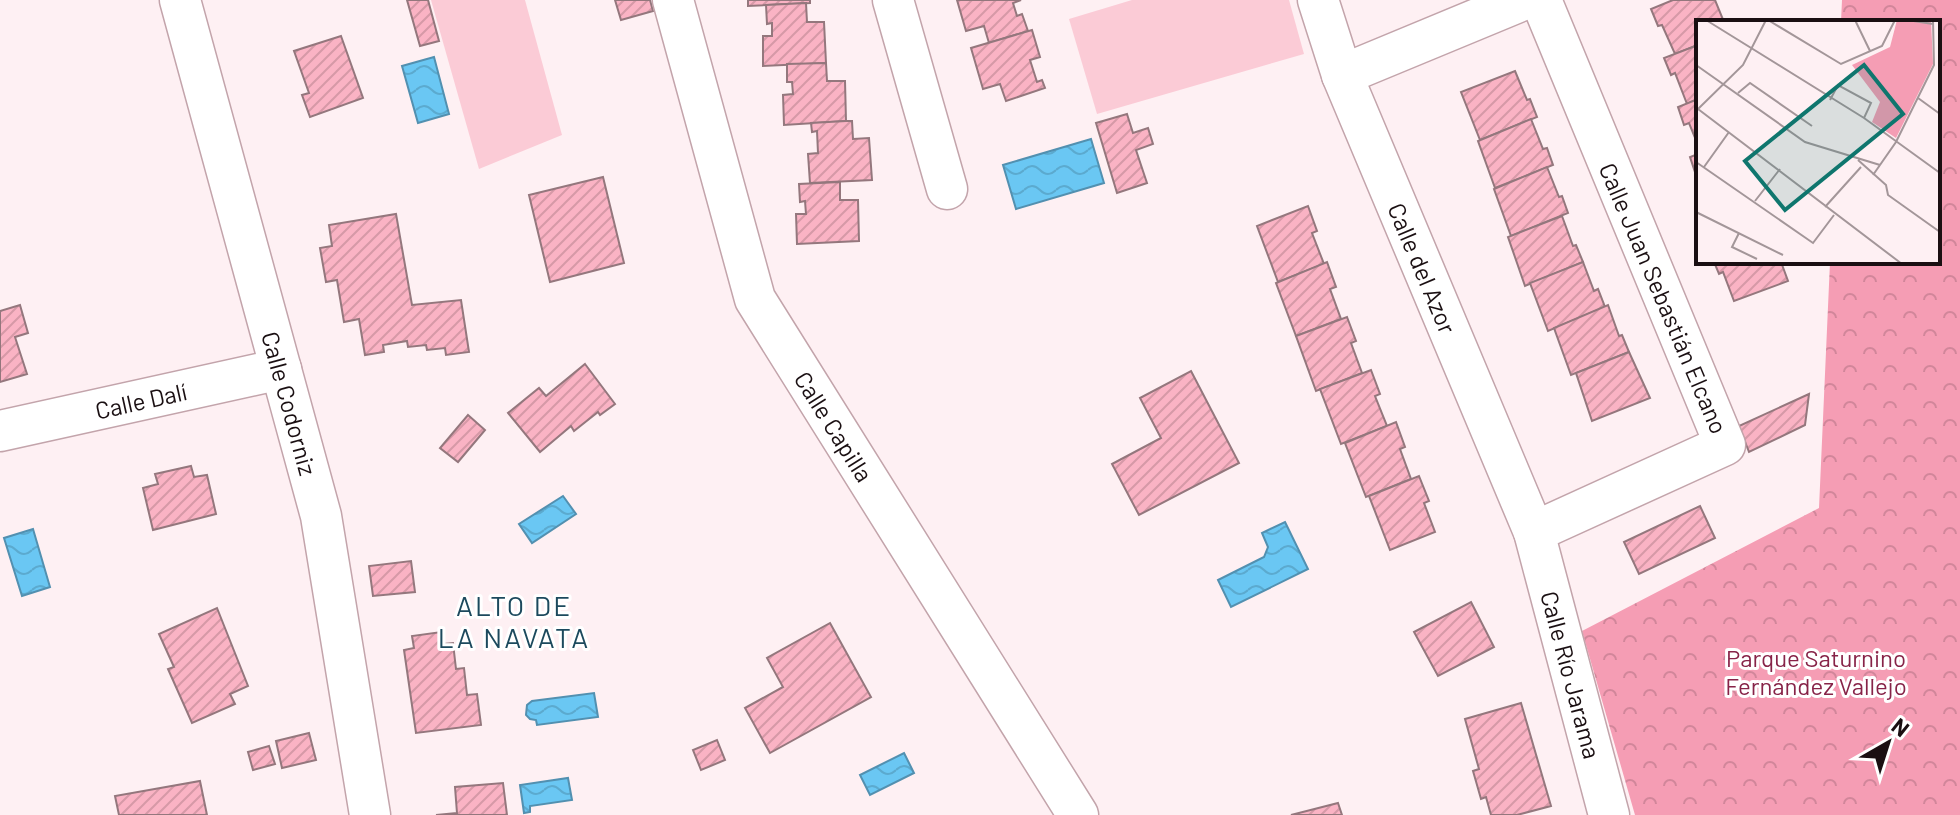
<svg xmlns="http://www.w3.org/2000/svg" width="1960" height="815" font-family="Barlow,sans-serif">
<defs>
<pattern id="forest-crowns" width="20" height="18" patternUnits="userSpaceOnUse" patternTransform="scale(2)"><rect width="20" height="18" fill="#f59db4"/><path d="M2 6a3 3 0 1 1 6 0M12 15a3 3 0 1 1 6 0" fill="none" stroke="#d1869a"/></pattern>
<pattern id="water-waves" width="16" height="10" patternUnits="userSpaceOnUse" patternTransform="scale(2)"><rect width="16" height="10" fill="#6ac7f3"/><path d="M0 5q4-4 8 0t8 0" fill="none" stroke="#5baacf"/></pattern>
<pattern id="building-hatch" width="6" height="6" patternUnits="userSpaceOnUse" patternTransform="scale(2)"><rect width="6" height="6" fill="#fab3c4"/><path d="M-1 1l2-2M0 6l6-6M5 7l2-2" fill="none" stroke="#d699a7"/></pattern>
</defs>
<rect width="100%" height="100%" fill="#fef0f3"/>
<!-- green -->
<g fill="#fbcbd6">
<polygon points="431,0 525,0 562,135 479,169"/>
<polygon points="1132,0 1289,0 1304,54 1097,114 1069,19"/>
</g>
<!-- forest -->
<polygon fill="url(#forest-crowns)" points="1842,0 1960,0 1960,815 1635,815 1582,631 1819,508 1830,262 1938,262 1938,22 1841,22"/>
<!-- water -->
<g fill="url(#water-waves)" stroke="#5290b0" stroke-width="2">
<polygon points="434,57 449,114 418,123 402,66"/>
<polygon points="1091,139 1104,183 1016,209 1003,165"/>
<polygon points="563,496 576,514 532,543 519,524"/>
<polygon points="1285,522 1308,569 1231,607 1218,580 1264,557 1268,547 1262,533"/>
<polygon points="33,529 50,587 22,596 4,538"/>
<polygon points="594,693 598,717 537,725 536,720 530,719 526,715 527,705 532,701"/>
<polygon points="904,753 914,773 870,795 860,775"/>
<polygon points="568,778 572,800 530,806 530,812 524,813 520,785"/>
</g>
<!-- building -->
<g fill="url(#building-hatch)" stroke="#94777d" stroke-width="2">
<polygon points="407,0 428,0 439,41 420,46"/>
<polygon points="615,0 650,0 653,11 621,20"/>
<polygon points="748,0 810,0 810,3 748,6"/>
<polygon points="957,0 1021,0 1013,3 1017,16 1022,14 1028,31 989,43 984,26 966,31"/>
<polygon points="1673,0 1715,0 1724,22 1698,22 1698,45 1675,54 1662,25 1658,26 1651,9"/>
<polygon points="806,3 807,22 824,22 826,63 763,66 763,36 772,36 772,23 767,24 766,5"/>
<polygon points="1032,30 1040,57 1030,60 1037,82 1042,80 1045,88 1006,101 1000,84 983,89 971,48"/>
<polygon points="341,36 363,98 310,117 302,95 309,93 294,51"/>
<polygon points="1698,45 1698,99 1687,104 1675,73 1671,75 1664,58"/>
<polygon points="826,63 827,81 845,81 846,121 784,125 783,95 793,94 792,82 787,82 787,64"/>
<polygon points="1515,71 1527,100 1530,99 1537,117 1480,140 1461,92"/>
<polygon points="1698,99 1698,145 1689,123 1684,125 1678,107"/>
<polygon points="1127,114 1133,133 1148,128 1153,144 1136,150 1147,183 1117,193 1096,123"/>
<polygon points="1531,119 1543,149 1547,148 1553,165 1495,188 1478,141"/>
<polygon points="846,121 852,121 853,139 869,138 872,180 810,183 808,154 818,153 817,131 812,132 811,123"/>
<polygon points="1698,154 1698,174 1696,175 1690,157"/>
<polygon points="1547,167 1559,197 1562,196 1568,213 1511,236 1494,189"/>
<polygon points="603,177 624,263 550,282 529,195"/>
<polygon points="840,182 840,200 858,200 859,241 797,244 796,214 806,214 805,201 800,202 799,184"/>
<polygon points="1308,206 1317,231 1312,233 1324,264 1278,282 1257,226"/>
<polygon points="396,214 412,305 461,300 469,352 446,355 445,348 427,350 426,345 408,347 407,341 383,345 384,352 365,355 359,319 344,322 337,280 326,282 320,248 332,246 329,225"/>
<polygon points="1562,216 1573,246 1576,245 1583,262 1525,286 1508,237"/>
<polygon points="1327,262 1336,287 1330,289 1341,319 1296,336 1276,283"/>
<polygon points="1583,262 1594,291 1598,289 1605,307 1548,331 1530,283"/>
<polygon points="1714,262 1781,262 1788,281 1734,301 1723,272 1719,274"/>
<polygon points="20,305 28,333 15,337 27,374 0,382 0,311"/>
<polygon points="1608,305 1619,336 1622,335 1629,352 1571,375 1554,328"/>
<polygon points="1347,317 1356,341 1351,343 1362,373 1316,391 1296,336"/>
<polygon points="1629,352 1650,398 1592,421 1576,373"/>
<polygon points="585,364 615,404 600,415 598,412 574,431 571,426 540,452 508,413 539,388 546,396"/>
<polygon points="1371,370 1380,394 1375,396 1387,426 1341,444 1320,389"/>
<polygon points="1191,371 1239,463 1139,515 1112,464 1161,438 1140,398"/>
<polygon points="1809,394 1805,425 1749,452 1739,426"/>
<polygon points="468,415 485,430 458,462 440,448"/>
<polygon points="1396,422 1405,447 1400,449 1411,479 1366,497 1345,443"/>
<polygon points="191,466 194,477 207,475 216,514 153,530 143,488 158,484 155,474"/>
<polygon points="1419,476 1429,501 1424,503 1435,532 1390,550 1369,496"/>
<polygon points="1700,506 1715,538 1639,574 1624,542"/>
<polygon points="411,561 415,592 373,596 369,566"/>
<polygon points="1471,602 1494,647 1438,676 1414,632"/>
<polygon points="217,608 248,686 230,694 235,704 192,723 168,669 174,667 159,634"/>
<polygon points="830,623 871,697 770,753 745,708 783,687 767,658"/>
<polygon points="441,632 443,644 453,643 456,669 464,668 467,695 477,694 481,725 416,733 404,650 414,648 412,636"/>
<polygon points="1521,703 1551,806 1517,815 1491,815 1486,797 1481,799 1473,771 1479,769 1465,719"/>
<polygon points="309,733 316,760 282,768 276,741"/>
<polygon points="717,740 725,760 701,770 693,750"/>
<polygon points="269,746 275,764 253,770 248,752"/>
<polygon points="200,781 207,815 119,815 115,796"/>
<polygon points="503,783 507,815 436,815 457,813 455,787"/>
<polygon points="1338,803 1342,815 1291,815"/>
</g>
<g fill="none" stroke-linecap="round" stroke-linejoin="round">
<!-- street casing -->
<g stroke="#c3a4ab" stroke-width="43">
<g id="street">
<path id="s1" d="M180,0L321,516L370,815"/>
<path id="s2" d="M673,0L755,299L1078,815"/>
<polyline points="893,0 947,189"/>
<path id="s3" d="M1318,0L1342,75L1534,532L1609,815"/>
<polyline points="1342,75 1523,0"/>
<path id="s4" d="M0,431L281,369"/>
<polyline points="1534,532 1725,445 1541,0"/>
</g>
</g>
<!-- street -->
<use href="#street" stroke="#fff" stroke-width="40"/>
</g>
<g text-anchor="middle" dominant-baseline="central" stroke-width="6" stroke-linejoin="round" paint-order="stroke">
<!-- street labels -->
<g font-size="24" fill="#1a0f12" stroke="#fff">
<text stroke="none"><textPath href="#s3" startOffset="288">Calle del Azor</textPath></text>
<text transform="translate(1664 298) rotate(67)">Calle Juan Sebastián Elcano</text>
<text stroke="none"><textPath href="#s4" startOffset="144">Calle Dalí</textPath></text>
<text stroke="none"><textPath href="#s1" startOffset="418">Calle Codorniz</textPath></text>
<text stroke="none"><textPath href="#s2" startOffset="460">Calle Capilla</textPath></text>
<text stroke="none"><textPath href="#s3" startOffset="722">Calle Río Jarama</textPath></text>
</g>
<!-- park labels -->
<g font-size="24" fill="#872348" stroke="#fff">
<text x="1816" y="657">Parque Saturnino<tspan x="1816" dy="28">Fernández Vallejo</tspan></text>
</g>
<!-- quarter labels -->
<g font-size="28" letter-spacing="2" fill="#1c495d" stroke="#fff">
<text x="514" y="605">ALTO DE<tspan x="514" dy="32">LA NAVATA</tspan></text>
</g>
</g>
<!-- overview -->
<g transform="translate(1696 20)">
<rect width="244" height="244" fill="#fef0f3"/>
<path d="M201,0H235L237,44L200,118L176,102L184,82L156,45L194,27Z" fill="#f59db4"/>
<path fill="none" stroke="#a39699" stroke-width="2" d="M10,0L168,98L244,153M72,0L145,44L186,26L199,0M159,0L174,31M211,0L237,4M0,45L109,122L184,145M42,73L54,63L116,106M222,78L244,94M134,80L142,65L175,83L168,98M2,89L206,244M1,90L47,45L70,0M162,140L190,165L192,175L244,212M0,142L117,223L138,195M8,147L33,112M177,155L200,122L238,45L237,0M59,181L84,149M129,187L165,147M0,192L87,235M43,213L36,227L61,239"/>
<path fill="#0f766e" fill-opacity="0.15" stroke="#0f766e" stroke-width="4" d="M168,45L207,94L89,190L49,141Z"/>
<rect width="244" height="244" fill="none" stroke="#1a0f12" stroke-width="4"/>
</g>
<!-- north arrow -->
<g transform="translate(1888 743) rotate(39)" stroke="#ffffff" stroke-width="6" paint-order="stroke">
<path d="M0-6L14 30L0 20L-14 30Z" fill="#1a0f12"/>
<text y="-12" font-size="22" font-weight="bold" text-anchor="middle" fill="#1a0f12">N</text>
</g>
</svg>
